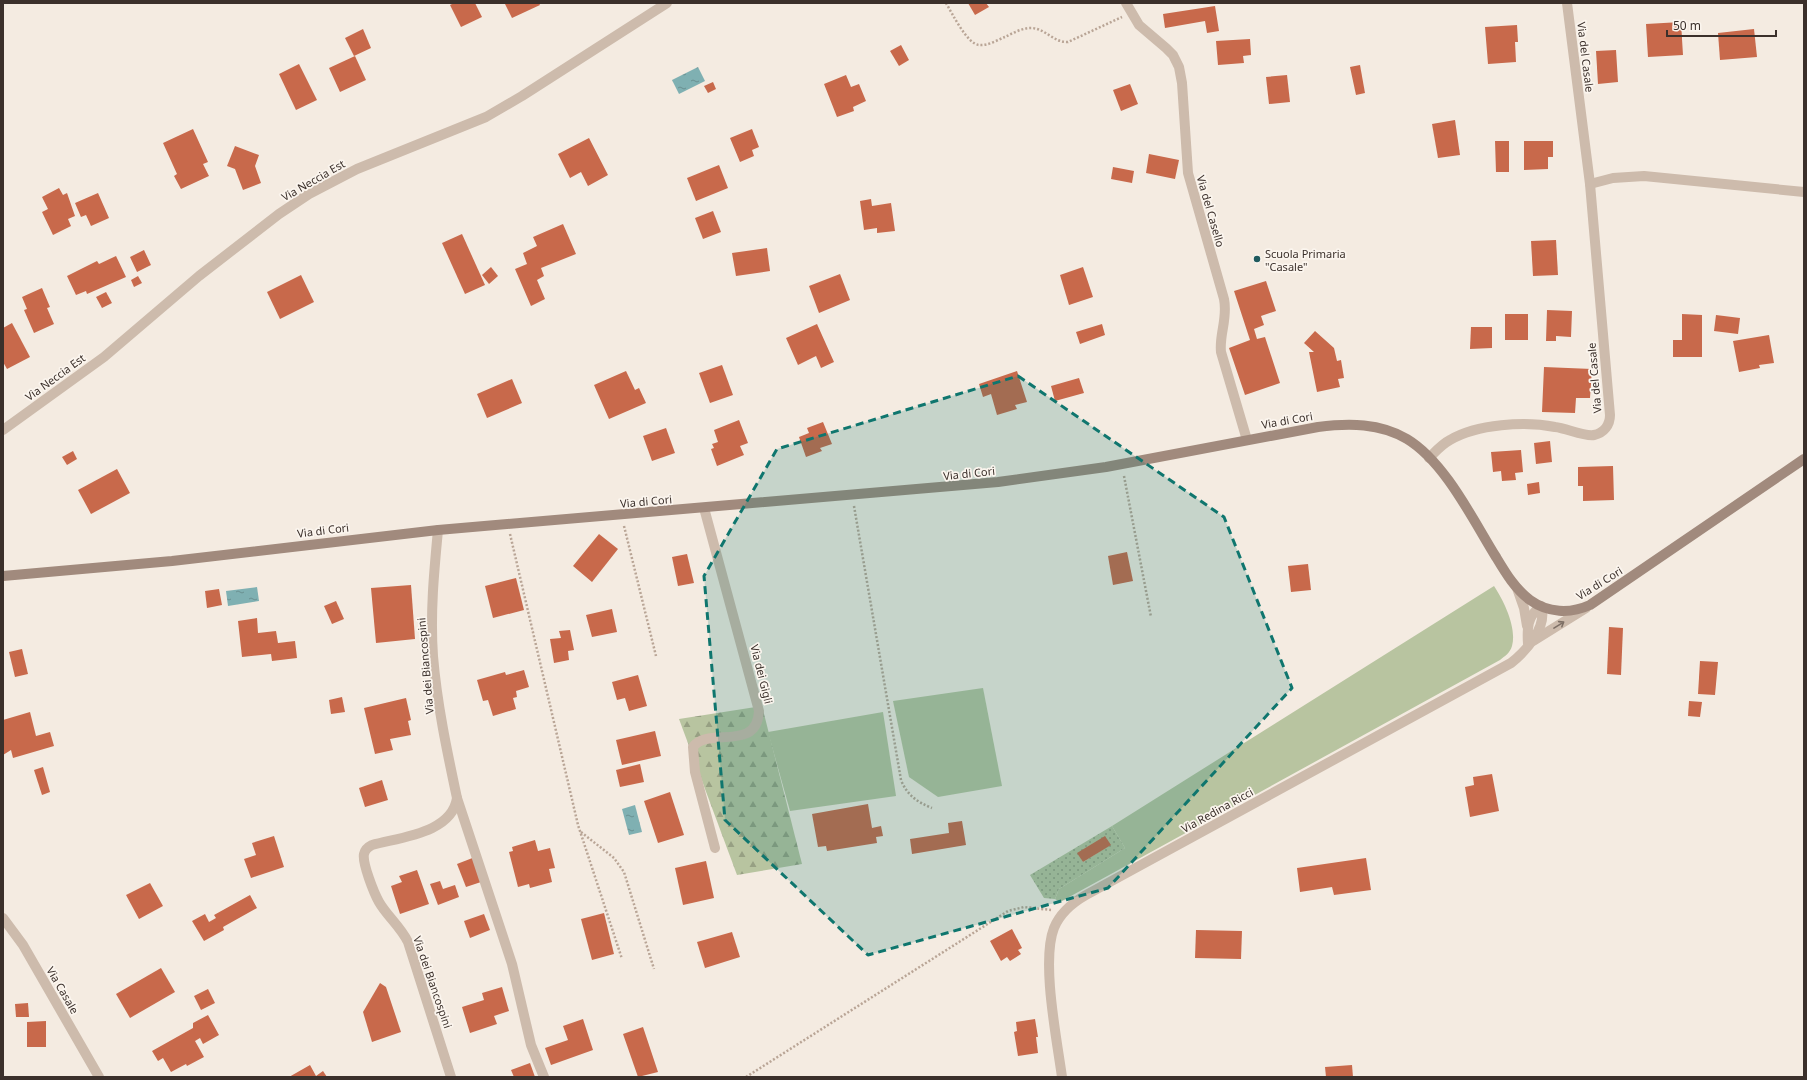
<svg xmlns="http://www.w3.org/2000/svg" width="1807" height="1080" font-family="'Noto Sans',sans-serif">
<defs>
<pattern id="forest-firs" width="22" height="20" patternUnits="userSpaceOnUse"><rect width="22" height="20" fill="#b8c4a0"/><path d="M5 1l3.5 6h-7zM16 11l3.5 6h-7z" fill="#97a083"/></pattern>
<pattern id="garden-dots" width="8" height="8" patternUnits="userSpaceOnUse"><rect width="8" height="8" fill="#b8c4a0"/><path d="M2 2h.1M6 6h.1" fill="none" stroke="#97a083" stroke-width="1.8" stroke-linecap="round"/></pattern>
<pattern id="water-ripples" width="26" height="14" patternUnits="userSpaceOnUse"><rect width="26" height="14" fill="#7fb0b2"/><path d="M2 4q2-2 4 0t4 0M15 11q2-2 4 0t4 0" fill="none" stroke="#699091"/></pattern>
</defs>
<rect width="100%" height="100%" fill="#f4ebe1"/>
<!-- grass -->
<g fill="#b8c4a0">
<path d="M1494,586C1504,601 1517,628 1512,646C1510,653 1505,656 1500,660L1060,902L1055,899L1059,889L1125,848L1112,826Z"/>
<polygon points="983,688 1002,786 938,797 909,777 893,701"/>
<polygon points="883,712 896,796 790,811 768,732"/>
</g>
<!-- forest -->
<polygon fill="url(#forest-firs)" points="762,706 802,864 737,875 679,719"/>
<!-- garden -->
<path fill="url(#garden-dots)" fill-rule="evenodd" d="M1112,826L1125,848L1059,889L1055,899L1044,898L1030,875ZM1110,845L1083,862L1078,853Z"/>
<!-- water -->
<g fill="url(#water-ripples)">
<polygon points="698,67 705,81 679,94 672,80"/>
<polygon points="257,587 259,601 228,606 226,591"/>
<polygon points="635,805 642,832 629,835 622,809"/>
</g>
<!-- building -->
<g fill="#c8694b">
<polygon points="454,3 475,3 482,17 461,27 450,5"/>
<polygon points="507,3 539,3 540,5 512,18 505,4"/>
<polygon points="968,3 986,3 989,7 975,15"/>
<polygon points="1215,6 1219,31 1207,33 1205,21 1165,28 1163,14"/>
<polygon points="1681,22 1683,55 1648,57 1646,24"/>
<polygon points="1517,25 1518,42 1515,42 1516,62 1488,64 1485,27"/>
<polygon points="363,29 371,48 354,56 345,38"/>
<polygon points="1754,29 1757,57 1720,60 1718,33"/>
<polygon points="1250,39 1251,55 1243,56 1244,63 1218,65 1216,41"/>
<polygon points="901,45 909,60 899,66 890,51"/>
<polygon points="1616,50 1618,82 1598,84 1596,51"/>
<polygon points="355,56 366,80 340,92 329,68"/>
<polygon points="299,64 317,100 296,110 279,74"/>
<polygon points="1360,65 1365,93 1356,95 1350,67"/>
<polygon points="846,75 851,87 859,84 866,101 853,107 854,111 837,117 824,84"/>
<polygon points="1287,75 1290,102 1269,104 1266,77"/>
<polygon points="713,82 716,89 708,93 704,86"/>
<polygon points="1130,84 1138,104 1121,111 1113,90"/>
<polygon points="1455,120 1460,155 1438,158 1432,124"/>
<polygon points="193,129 208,162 203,164 209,176 181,189 174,176 177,174 163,143"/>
<polygon points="752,129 759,147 752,150 754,156 740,162 730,138"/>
<polygon points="589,138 608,175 588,186 581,172 570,178 558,154"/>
<polygon points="1495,141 1509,141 1509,172 1496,172"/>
<polygon points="1524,141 1553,141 1553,157 1548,157 1548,169 1524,170"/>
<polygon points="235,146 259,155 255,166 261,183 243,190 235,169 227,166"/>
<polygon points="1149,154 1179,160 1175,179 1146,173"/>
<polygon points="719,165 728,188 696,201 687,178"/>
<polygon points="1113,167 1134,171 1132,183 1111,179"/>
<polygon points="59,188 63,195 67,193 75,216 68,219 71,226 53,235 42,212 48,209 42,197"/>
<polygon points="98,193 109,218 91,226 86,215 81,217 75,203"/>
<polygon points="871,199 872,206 891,203 895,231 877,233 877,228 864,230 860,201"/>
<polygon points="713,211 721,232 703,239 695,218"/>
<polygon points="563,224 576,254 541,268 544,276 537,280 545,299 531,306 515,269 527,264 523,253 537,246 533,237"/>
<polygon points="462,234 485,285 465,294 442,243"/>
<polygon points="1556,240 1558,275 1533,276 1531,241"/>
<polygon points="767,248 770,271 736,276 732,253"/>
<polygon points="144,250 151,265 137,272 130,257"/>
<polygon points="116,256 126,277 87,294 86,291 76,295 67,276 97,261 99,264"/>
<polygon points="491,267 498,276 489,284 482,275"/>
<polygon points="1083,267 1093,297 1069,305 1060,275"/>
<polygon points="840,274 850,300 819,313 809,286"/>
<polygon points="301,275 314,302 280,319 267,292"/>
<polygon points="138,276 142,283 134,287 131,280"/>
<polygon points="1266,281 1276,311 1261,316 1264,325 1254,329 1257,339 1265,337 1280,383 1245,395 1229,348 1250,340 1234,291"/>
<polygon points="42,288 50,307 47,308 54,324 34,333 24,310 27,309 22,297"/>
<polygon points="106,292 112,303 102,308 96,297"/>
<polygon points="1547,310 1572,311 1571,337 1556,336 1556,341 1546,341"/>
<rect x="1505" y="314" width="23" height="26"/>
<polygon points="1682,314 1702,315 1702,357 1673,357 1673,340 1682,340"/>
<polygon points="1716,315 1740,318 1738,334 1714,331"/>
<polygon points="12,323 30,357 7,369 3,362 3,328"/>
<polygon points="817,324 834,362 821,368 816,356 798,365 786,338"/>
<polygon points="1102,324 1105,335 1080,344 1076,332"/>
<polygon points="1471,327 1492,327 1492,348 1470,349"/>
<polygon points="1315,331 1334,348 1337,361 1341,360 1344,378 1338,379 1340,387 1317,392 1309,352 1314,352 1304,343"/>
<polygon points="1769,335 1774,363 1759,365 1760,368 1739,372 1733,341"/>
<polygon points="722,365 733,395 710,403 699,373"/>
<polygon points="1544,367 1592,369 1590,398 1576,398 1575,413 1542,412"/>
<polygon points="626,371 635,390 639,388 646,403 609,419 594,385"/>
<polygon points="1017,371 1027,402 1015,405 1017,409 997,415 991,394 983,397 979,384"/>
<polygon points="1079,378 1084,393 1055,401 1051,386"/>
<polygon points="512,379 522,403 487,418 477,394"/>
<polygon points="739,420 748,443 740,446 744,455 717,466 711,449 714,448 712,444 718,442 714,430"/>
<polygon points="823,422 832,444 820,448 822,451 806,457 799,437 809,433 807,428"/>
<polygon points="666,428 675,453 652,461 643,436"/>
<polygon points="1550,441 1552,462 1536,464 1534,443"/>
<polygon points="1521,450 1523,472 1515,473 1516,480 1502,481 1501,471 1493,472 1491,452"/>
<polygon points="73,451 77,459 67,465 62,457"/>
<polygon points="1613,466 1614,500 1583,501 1583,486 1578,486 1578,467"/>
<polygon points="117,469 130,493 91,514 78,490"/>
<polygon points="1539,482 1540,493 1528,495 1527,484"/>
<polygon points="599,534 618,549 592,582 573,566"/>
<polygon points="1127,552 1133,581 1113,585 1108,556"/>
<polygon points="687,554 694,583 678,586 672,557"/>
<polygon points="1308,564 1311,590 1291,592 1288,566"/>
<polygon points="516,578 524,610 493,618 485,586"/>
<polygon points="411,585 415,639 376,643 371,588"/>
<polygon points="219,589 222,605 207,608 205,591"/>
<polygon points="336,601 344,619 332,624 324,606"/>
<polygon points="612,609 617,632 592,637 586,615"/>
<polygon points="257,618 258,633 276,631 278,643 295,641 297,658 272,661 271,654 242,657 238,621"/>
<polygon points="1609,627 1623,628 1621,675 1607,674"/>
<polygon points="570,630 574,650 568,651 569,660 554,663 550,639 561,638 559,631"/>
<polygon points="22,649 28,674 15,677 9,652"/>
<polygon points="1700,661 1718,662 1715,695 1698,694"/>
<polygon points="524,670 529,687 516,691 517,697 513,698 516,709 493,716 488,700 483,701 477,680 505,672 506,675"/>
<polygon points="638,675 647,706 629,711 625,698 617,700 612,682"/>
<polygon points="342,697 345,712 331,714 329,700"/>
<polygon points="406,698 411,720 408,721 411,735 390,739 393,750 375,754 364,708"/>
<polygon points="1689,701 1702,702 1700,717 1688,716"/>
<polygon points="30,712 36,736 50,732 54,746 13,758 11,750 3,755 3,720"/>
<polygon points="655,731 661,756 622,765 616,740"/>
<polygon points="640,764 644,782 620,787 616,770"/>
<polygon points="43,767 50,792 42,795 34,770"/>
<polygon points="1492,774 1499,811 1470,817 1465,787 1474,785 1473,777"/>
<polygon points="382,780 388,800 365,807 359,788"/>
<polygon points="670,792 684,835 658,843 644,801"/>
<polygon points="868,804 872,828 881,826 883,836 876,837 877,843 827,851 826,846 818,847 812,814"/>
<polygon points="962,821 966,845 912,854 910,839 949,833 948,823"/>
<polygon points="274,836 284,867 251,878 244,859 256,855 252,843"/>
<polygon points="1105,836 1111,845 1083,862 1077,853"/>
<polygon points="535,840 538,851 550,848 555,868 549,869 552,882 530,888 529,884 518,887 509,852 513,851 512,847"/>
<polygon points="475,857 484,881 466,887 457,864"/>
<polygon points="1366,858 1371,890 1334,895 1332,887 1300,892 1297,868"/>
<polygon points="706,861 714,898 683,905 675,868"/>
<polygon points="417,870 429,904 400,914 391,886 402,882 399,876"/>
<polygon points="440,881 443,889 455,885 459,897 438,905 430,884"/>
<polygon points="150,883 163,906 139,919 126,895"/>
<polygon points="250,895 257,908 223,927 224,930 204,941 192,921 205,914 209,922 216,918 214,915"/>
<polygon points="604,913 614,954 592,960 581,919"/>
<polygon points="484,914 490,930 470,938 464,921"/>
<polygon points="1012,929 1022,948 1018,950 1021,954 1010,961 1007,957 1001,961 990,941"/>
<polygon points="1196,930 1242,931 1241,959 1195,958"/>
<polygon points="732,932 740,957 705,968 697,942"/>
<polygon points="161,968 175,992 130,1018 116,994"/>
<polygon points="380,983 386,987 401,1032 372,1042 363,1012"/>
<polygon points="502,987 509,1011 494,1016 497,1024 470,1033 462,1007 484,1000 482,993"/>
<polygon points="208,989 215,1003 201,1010 194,996"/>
<polygon points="28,1003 29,1017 16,1017 15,1004"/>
<polygon points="208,1015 219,1035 203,1044 200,1038 195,1041 204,1057 187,1066 186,1064 171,1072 163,1058 158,1061 152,1051 193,1028 193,1023"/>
<polygon points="583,1019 593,1050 551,1065 545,1048 568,1040 563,1026"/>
<polygon points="1035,1019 1038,1037 1036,1037 1038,1053 1018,1056 1014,1032 1017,1031 1016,1022"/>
<polygon points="46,1021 46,1047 27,1047 27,1022"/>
<polygon points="643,1027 658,1072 638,1077 623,1034"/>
<polygon points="530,1063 535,1077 514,1077 511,1070"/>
<polygon points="310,1065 316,1076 323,1071 327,1077 289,1077"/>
<polygon points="1352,1065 1353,1077 1326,1077 1325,1067"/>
</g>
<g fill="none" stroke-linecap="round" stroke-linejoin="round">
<!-- path -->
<g stroke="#b9a596" stroke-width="2.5" stroke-dasharray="2 2" stroke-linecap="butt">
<path d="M946,3C952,13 967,44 979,45C988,46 997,40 1005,37C1013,33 1022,28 1031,28C1045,28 1054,43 1068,42L1122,17"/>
<polyline points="1124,476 1151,617"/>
<path d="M854,506L901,780C907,795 917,802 932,808"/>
<polyline points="624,526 656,656"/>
<polyline points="510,534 578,825 622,959"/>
<polyline points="581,832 614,858 624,872 654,969"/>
<polyline points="746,1077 1008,911 1024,907 1051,910"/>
</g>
<!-- minor -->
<g stroke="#cdbbac" stroke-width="10">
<path d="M1126,3L1139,25L1166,48L1173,55L1179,67L1182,83L1188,173L1224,299C1228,319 1219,334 1221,352L1247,440"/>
<polyline points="1590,184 1613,178 1644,176 1804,192"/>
<polyline points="3,430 104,357 199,276 279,214 309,194 357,169 486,117 522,96 667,3"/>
<path d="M1429,458C1436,451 1442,444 1450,440C1477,424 1525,421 1555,427C1566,428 1585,437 1594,435C1604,433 1610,425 1610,415L1590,184L1567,3"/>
<path d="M704,508L759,711C757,753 708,726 693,747L695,772L715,848"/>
<path d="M438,530C434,572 430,614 433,656C437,704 447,751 457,798C452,833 401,837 372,845C368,847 365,849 364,854C362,863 374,893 379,902C387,916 400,926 408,942L451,1077"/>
<polyline points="1517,588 1524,608 1527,626"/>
<polyline points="1533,641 1586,608"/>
<polyline points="457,798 512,964 531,1045 544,1077"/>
<polyline points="3,918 23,945 99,1077"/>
<path d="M1062,1077C1057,1040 1041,961 1054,928C1060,913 1072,903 1086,895L1511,663C1526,651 1548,627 1541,606C1527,616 1527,629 1528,644"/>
</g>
<!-- secondary -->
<path stroke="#a18a7d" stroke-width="10" d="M3,576L172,561L438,530L998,482L1106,467L1318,427C1349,423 1380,423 1407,439C1445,462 1473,520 1496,557C1505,572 1515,589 1530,600C1548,613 1570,614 1590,605L1804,459"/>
</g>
<!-- one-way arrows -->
<defs><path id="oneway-shaft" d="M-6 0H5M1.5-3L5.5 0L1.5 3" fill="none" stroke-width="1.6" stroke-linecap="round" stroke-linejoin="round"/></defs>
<use stroke="#7d6f65" href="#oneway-shaft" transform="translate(1559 625) rotate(-32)"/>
<!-- marked area -->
<path fill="#0f766e" fill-opacity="0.2" stroke="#0f766e" stroke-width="3" stroke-dasharray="8 5" stroke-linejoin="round" d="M1018,376L1224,517L1292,688L1108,888L868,955L725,820L704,576L777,449Z"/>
<!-- markers -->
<circle fill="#1f5a5e" stroke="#fbf5ee" stroke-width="1.5" cx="1257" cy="259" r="4"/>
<g text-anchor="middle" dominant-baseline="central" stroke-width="3.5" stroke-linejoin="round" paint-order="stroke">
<!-- street labels -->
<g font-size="11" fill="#3b302b" stroke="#fbf5ee">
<text transform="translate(1586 57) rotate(83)">Via del Casale</text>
<text transform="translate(313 180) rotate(-30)">Via Neccia Est</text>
<text transform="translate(1211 211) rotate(74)">Via del Casello</text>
<text transform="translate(55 377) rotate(-36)">Via Neccia Est</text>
<text transform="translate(1594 378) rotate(-95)">Via del Casale</text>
<text transform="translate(1287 420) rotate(-10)">Via di Cori</text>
<text transform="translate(969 473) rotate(-6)">Via di Cori</text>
<text transform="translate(646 501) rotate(-5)">Via di Cori</text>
<text transform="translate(323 530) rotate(-7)">Via di Cori</text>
<text transform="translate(1599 583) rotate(-32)">Via di Cori</text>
<text transform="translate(425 666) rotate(-95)">Via dei Biancospini</text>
<text transform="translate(762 674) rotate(76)">Via dei Gigli</text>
<text transform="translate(1217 810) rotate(-29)">Via Redina Ricci</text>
<text transform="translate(433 982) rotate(71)">Via dei Biancospini</text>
<text transform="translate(63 990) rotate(60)">Via Casale</text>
</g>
<!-- poi labels -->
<g font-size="11" fill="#3b302b" stroke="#fbf5ee" text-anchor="start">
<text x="1265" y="253">Scuola Primaria<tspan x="1265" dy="13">"Casale"</tspan></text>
</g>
</g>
<!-- border -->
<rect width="1807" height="1080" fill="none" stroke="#3b302b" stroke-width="8"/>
<!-- scale -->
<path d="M1667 30v6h109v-6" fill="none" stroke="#3b302b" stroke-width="2"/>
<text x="1673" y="30" font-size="12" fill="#3b302b" stroke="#fbf5ee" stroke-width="3" paint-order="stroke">50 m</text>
</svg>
